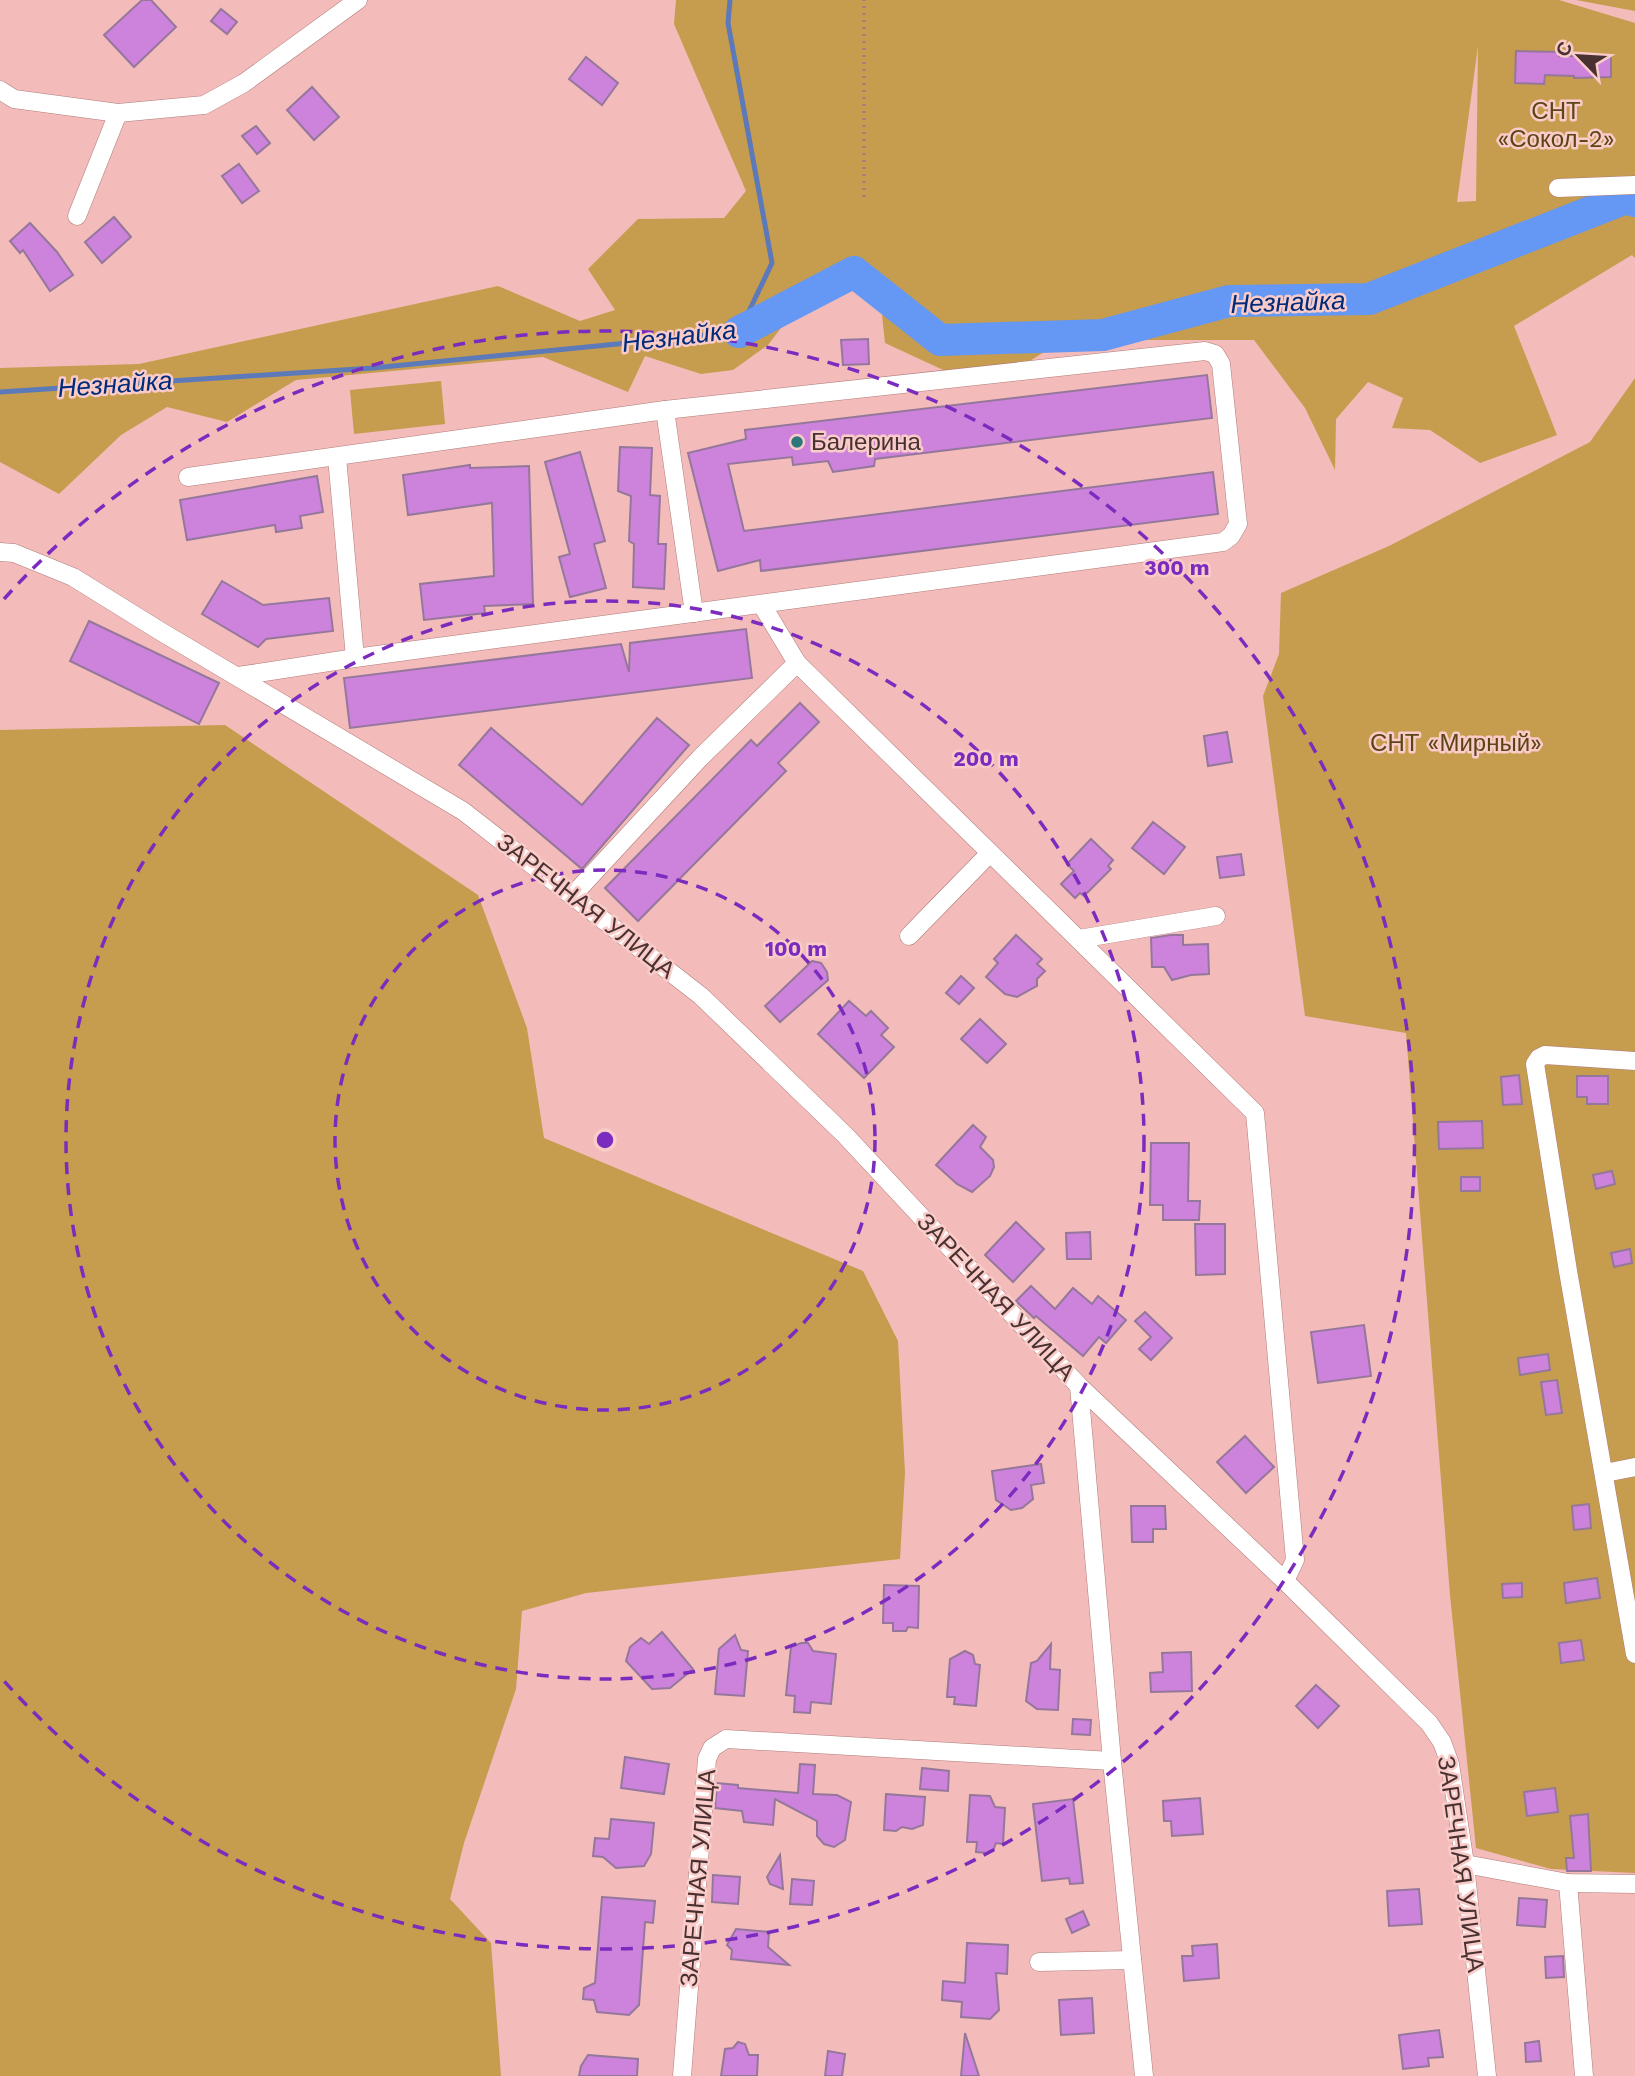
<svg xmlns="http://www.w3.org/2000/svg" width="1635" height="2076" font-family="'Work Sans',sans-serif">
<rect width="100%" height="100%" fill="#f3bbb9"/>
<!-- green -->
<g fill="#c69c4e" fill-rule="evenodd">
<path d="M676,0H1559L1635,23V258L1632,255L1514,326L1557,435L1480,463L1430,430L1392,428L1403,398L1368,382L1336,419L1335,470L1305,408L1254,340H1063L1014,371L954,375L885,343L878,277L793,312L768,345L733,370L701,374L645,356L628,392L543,357L296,380L227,422L167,407L121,435L59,494L0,462V368L139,364L498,286L580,321L615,310L588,269L638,219L724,218L746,191L674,24ZM1478,46L1476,201L1457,202Z"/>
<polygon points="1576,0 1635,0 1635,11"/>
<polygon points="1635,378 1635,1873 1551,1869 1476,1848 1450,1595 1406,1033 1305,1016 1263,696 1279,654 1281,593 1389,546 1590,442"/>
<polygon points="441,381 445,424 354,434 350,390"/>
<polygon points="225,725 478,895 527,1028 544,1138 863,1271 898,1341 905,1473 900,1559 586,1593 522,1611 516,1689 464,1843 450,1899 491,1943 501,2076 0,2076 0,730"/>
</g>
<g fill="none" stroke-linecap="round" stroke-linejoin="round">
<!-- stream -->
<polyline stroke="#5c79b9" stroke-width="5" points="0,392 373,368 739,332 772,263 728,23 730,0"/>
<!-- river -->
<polyline stroke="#6498f4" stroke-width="32" points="739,332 854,272 940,340 1103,335 1229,301 1369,299 1626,198 1635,201"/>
</g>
<!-- building -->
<g fill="#cd83dc" stroke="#96779c" stroke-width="2">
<polygon points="142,0 151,0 176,27 134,67 104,35"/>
<polygon points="221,9 237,22 227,34 211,21"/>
<polygon points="1516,51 1559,52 1559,56 1611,56 1611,77 1574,78 1574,76 1545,75 1544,84 1515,83"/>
<polygon points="586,57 618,83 602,105 569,79"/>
<polygon points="312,87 339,117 314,140 287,110"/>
<polygon points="256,126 270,143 257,154 242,136"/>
<polygon points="239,164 259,191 242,203 222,176"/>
<polygon points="114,217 131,237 102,263 85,242"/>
<polygon points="30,223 57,252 73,275 50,291 23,250 20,253 10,241"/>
<polygon points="868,339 869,364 843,365 841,340"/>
<polygon points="1207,375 1212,418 875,459 874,466 833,472 828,461 793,465 792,457 728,464 744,531 1213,472 1218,514 761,571 760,560 718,571 688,453 746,439 745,430"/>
<polygon points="620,447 652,448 650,495 660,496 658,544 666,544 664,589 633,587 634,544 629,541 631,496 618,491"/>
<polygon points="580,452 605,541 594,544 606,588 570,597 559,557 570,554 545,462"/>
<polygon points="470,465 470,468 529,466 533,604 484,606 485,613 424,620 420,584 494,576 492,503 408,515 403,475"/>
<polygon points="317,476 323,512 300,516 302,528 276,532 275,525 187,540 180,500"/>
<polygon points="222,581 263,605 329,598 333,631 266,639 258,647 202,614"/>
<polygon points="89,621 219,683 199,724 70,661"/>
<polygon points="746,629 752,678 350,728 344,678 621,644 629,672 630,643"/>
<polygon points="800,703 819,722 778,763 786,771 638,921 605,888 751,740 757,746"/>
<polygon points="657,718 689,745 582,869 459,765 491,728 582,805"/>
<polygon points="1227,732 1232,762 1208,766 1204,736"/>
<polygon points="1153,822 1185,847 1164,874 1132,848"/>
<polygon points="1091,839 1113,860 1108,866 1111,869 1084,896 1080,893 1075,898 1061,884 1074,871 1067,864"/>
<polygon points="1241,854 1244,875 1220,878 1217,857"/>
<polygon points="1016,935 1042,959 1037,964 1045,971 1037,979 1037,986 1017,997 1005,994 986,977 998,963 994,959"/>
<polygon points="1171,935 1183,935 1183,945 1208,944 1209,974 1191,975 1172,980 1164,967 1152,967 1151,938"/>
<polygon points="812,961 821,963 827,972 828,980 780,1022 765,1006"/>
<polygon points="961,976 974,988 959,1004 946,993"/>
<polygon points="849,1001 866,1016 871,1011 888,1028 881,1035 894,1047 864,1078 818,1034"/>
<polygon points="980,1019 1006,1044 987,1063 961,1039"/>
<polygon points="1519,1075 1522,1104 1503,1105 1501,1077"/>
<polygon points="1577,1076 1608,1076 1608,1104 1587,1104 1587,1097 1577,1097"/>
<polygon points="1482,1121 1483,1148 1439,1149 1438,1122"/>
<polygon points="973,1125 986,1137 980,1147 993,1160 994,1167 990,1176 972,1192 957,1184 936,1165"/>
<polygon points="1151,1143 1189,1143 1188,1201 1200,1201 1199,1220 1163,1220 1163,1205 1150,1205"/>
<polygon points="1612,1171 1615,1184 1596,1189 1593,1175"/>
<rect x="1461" y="1177" width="19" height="14"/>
<polygon points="1016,1222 1044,1249 1013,1282 985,1255"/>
<polygon points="1195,1224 1225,1224 1225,1274 1196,1275"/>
<polygon points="1090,1232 1091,1259 1067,1259 1066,1233"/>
<polygon points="1630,1249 1632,1263 1614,1267 1611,1253"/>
<polygon points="1031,1286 1055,1309 1073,1288 1092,1304 1098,1296 1126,1320 1106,1343 1099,1337 1083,1356 1036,1316 1034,1318 1016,1301"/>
<polygon points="1145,1312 1172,1338 1151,1360 1139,1349 1151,1337 1135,1321"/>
<polygon points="1364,1325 1371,1376 1318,1383 1311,1332"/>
<polygon points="1548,1354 1550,1370 1520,1375 1518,1358"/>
<polygon points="1557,1380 1562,1413 1546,1415 1541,1382"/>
<polygon points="1245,1436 1274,1467 1246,1493 1217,1462"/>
<polygon points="1041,1464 1044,1483 1031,1485 1033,1499 1022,1508 1011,1510 996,1500 992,1471"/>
<polygon points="1589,1504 1591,1528 1574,1530 1572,1506"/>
<polygon points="1131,1506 1165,1506 1166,1529 1153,1529 1153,1542 1132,1542"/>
<polygon points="1597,1578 1600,1598 1566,1603 1564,1583"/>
<polygon points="1522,1583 1522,1597 1503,1598 1502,1584"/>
<polygon points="884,1585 919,1586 918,1628 908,1627 906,1631 893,1631 893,1623 883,1623"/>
<polygon points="662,1632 693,1669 670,1688 652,1689 626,1661 630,1647 641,1638 649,1644"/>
<polygon points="735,1635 741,1650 748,1651 744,1696 715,1694 719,1649"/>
<polygon points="1581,1640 1584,1660 1561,1663 1559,1643"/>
<polygon points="801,1643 808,1643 813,1651 836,1654 831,1704 811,1702 810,1713 794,1712 795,1696 786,1695 791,1647"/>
<polygon points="1051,1644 1050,1669 1060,1670 1058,1710 1037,1709 1026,1701 1031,1663 1037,1661"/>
<polygon points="965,1651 973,1655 975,1664 980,1665 976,1706 954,1704 955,1697 947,1697 950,1659"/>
<polygon points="1191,1652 1192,1691 1151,1692 1150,1673 1163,1672 1162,1653"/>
<polygon points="1316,1685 1339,1706 1318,1728 1296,1706"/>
<polygon points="1073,1719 1091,1720 1090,1735 1072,1734"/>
<polygon points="625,1757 669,1764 664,1794 621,1788"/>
<polygon points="800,1764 815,1765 813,1794 837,1795 851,1802 845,1840 834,1847 824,1844 817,1836 817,1821 775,1799 773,1825 744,1822 742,1811 715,1808 717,1783 738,1785 738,1788 798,1793"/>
<polygon points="922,1768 949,1771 948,1791 920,1789"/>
<polygon points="1555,1788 1558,1812 1527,1816 1524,1792"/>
<polygon points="886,1794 925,1797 923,1825 912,1829 902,1827 896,1831 884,1830"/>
<polygon points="970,1795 990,1796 995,1807 1005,1808 1003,1844 996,1843 993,1851 987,1853 976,1852 977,1842 967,1842"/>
<polygon points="1200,1798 1203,1834 1172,1836 1171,1821 1164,1821 1163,1801"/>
<polygon points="1073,1799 1083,1883 1070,1884 1069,1878 1042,1881 1033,1804"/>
<polygon points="1588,1814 1591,1871 1567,1871 1566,1858 1574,1858 1570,1816"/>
<polygon points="611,1819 654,1823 651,1854 644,1866 616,1868 603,1857 593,1856 595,1838 609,1839"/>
<polygon points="780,1855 783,1889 770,1884 767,1877"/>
<polygon points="713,1875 740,1877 738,1904 712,1902"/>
<polygon points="792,1879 814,1881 812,1905 790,1904"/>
<polygon points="1419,1889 1422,1924 1389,1926 1387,1891"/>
<polygon points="602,1897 655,1901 653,1923 645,1922 639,2005 629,2015 597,2012 594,2000 583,1999 584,1988 595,1983"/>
<polygon points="1519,1898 1547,1900 1545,1927 1517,1925"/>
<polygon points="1083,1911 1089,1925 1072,1933 1066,1919"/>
<polygon points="736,1929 769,1932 768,1947 789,1965 731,1959 732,1950 727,1945"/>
<polygon points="967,1943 1008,1945 1007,1974 996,1973 999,2010 990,2019 961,2017 962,2002 942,2000 943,1981 965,1983"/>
<polygon points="1217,1944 1219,1978 1184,1981 1182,1956 1193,1956 1192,1946"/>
<polygon points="1563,1956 1564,1977 1546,1978 1545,1957"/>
<polygon points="1092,1998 1094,2033 1061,2035 1059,2000"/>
<polygon points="1439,2030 1443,2057 1428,2058 1429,2066 1403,2069 1399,2035"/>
<polygon points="965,2033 979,2076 961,2076"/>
<polygon points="1539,2041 1541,2061 1526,2062 1525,2043"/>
<polygon points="738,2042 745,2044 749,2055 758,2055 757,2076 721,2076 725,2049 733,2048"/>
<polygon points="828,2051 845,2054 842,2076 825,2076"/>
<polygon points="588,2055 638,2059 637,2076 579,2076 581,2066"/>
</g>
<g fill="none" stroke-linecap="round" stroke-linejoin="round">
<!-- minor casing -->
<g stroke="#b07c7a" stroke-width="19">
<g id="minor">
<polyline points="0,90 14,99 118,113 204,105 244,83 358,0"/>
<polyline points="1558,188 1635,185"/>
<polyline points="77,216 118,113"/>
<polyline points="665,410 694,613"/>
<polyline points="337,457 355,658"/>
<polyline points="188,477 665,410 1205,351 1215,354 1221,364 1238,524 1231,536 1223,542 355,658 238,676"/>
<polyline points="0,552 14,553 73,577 160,631 463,811 701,996 845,1135 1079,1386 1285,1581 1429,1723 1442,1742 1450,1764 1465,1864 1487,2076"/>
<polyline points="762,605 797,663 1255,1113 1295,1560 1285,1581"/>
<polyline points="573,895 700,758 797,663"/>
<polyline points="909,936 990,853"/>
<polyline points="1079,939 1216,916"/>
<polyline points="1635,1061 1545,1055 1539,1058 1535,1064 1568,1271 1635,1654"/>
<polyline points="1079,1386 1112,1761 1144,2076"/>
<polyline points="1605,1473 1635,1467"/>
<polyline points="1465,1864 1568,1883 1635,1884"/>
<polyline points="1568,1883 1584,2076"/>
<polyline points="1039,1962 1132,1960"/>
<polyline points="682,2076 707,1759 712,1748 726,1739 1112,1761"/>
</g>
</g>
<!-- path -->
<polyline stroke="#a57c7b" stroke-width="3.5" stroke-dasharray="2 5" stroke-linecap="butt" points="864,197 864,0"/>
<!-- minor -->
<use href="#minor" stroke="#fff" stroke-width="18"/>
</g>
<!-- distance rings -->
<g fill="none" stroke="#7b2cbf" stroke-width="3.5" stroke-dasharray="12 9">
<circle cx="605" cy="1140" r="270"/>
<circle cx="605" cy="1140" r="539"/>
<path d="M4 599A809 809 0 1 1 4 1681"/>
</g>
<!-- markers -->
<circle fill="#2d767b" stroke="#f9cbc9" stroke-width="2.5" cx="797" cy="442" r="7"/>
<g text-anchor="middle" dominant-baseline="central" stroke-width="5" stroke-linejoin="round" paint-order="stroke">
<!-- park labels -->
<g font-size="24" fill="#5c4415" stroke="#f9cbc9">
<text x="1556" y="111">СНТ<tspan x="1556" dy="28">«Сокол-2»</tspan></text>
<text x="1456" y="743">СНТ «Мирный»</text>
</g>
<!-- poi labels -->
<g font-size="24" fill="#483130" stroke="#f9cbc9" text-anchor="start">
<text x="811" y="442">Балерина</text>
</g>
<!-- street labels -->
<g font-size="24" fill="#483130" stroke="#f9cbc9">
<text transform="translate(586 906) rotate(38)">ЗАРЕЧНАЯ УЛИЦА</text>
<text transform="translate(996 1297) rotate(47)">ЗАРЕЧНАЯ УЛИЦА</text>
<text transform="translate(1461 1864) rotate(82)">ЗАРЕЧНАЯ УЛИЦА</text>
<text transform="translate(698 1878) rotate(-85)">ЗАРЕЧНАЯ УЛИЦА</text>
</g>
<!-- water labels -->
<g font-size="26" font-style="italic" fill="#002b79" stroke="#f9cbc9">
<text transform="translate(1288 302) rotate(-2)">Незнайка</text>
<text transform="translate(679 336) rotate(-7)">Незнайка</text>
<text transform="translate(115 384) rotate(-4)">Незнайка</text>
</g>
</g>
<circle cx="605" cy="1140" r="10" fill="#7b2cbf" stroke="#f9cbc9" stroke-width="3.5"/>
<g font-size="21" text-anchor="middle" font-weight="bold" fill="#7b2cbf" stroke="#f9cbc9" stroke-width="5" stroke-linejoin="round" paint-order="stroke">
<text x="1177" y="575">300 m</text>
<text x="986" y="766">200 m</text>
<text x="796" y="956">100 m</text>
</g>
<!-- north arrow -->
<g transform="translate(1579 56) rotate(295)" stroke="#f9cbc9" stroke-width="5" paint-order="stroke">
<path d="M0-5L12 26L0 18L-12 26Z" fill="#483130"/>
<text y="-10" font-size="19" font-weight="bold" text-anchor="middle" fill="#483130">С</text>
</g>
</svg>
